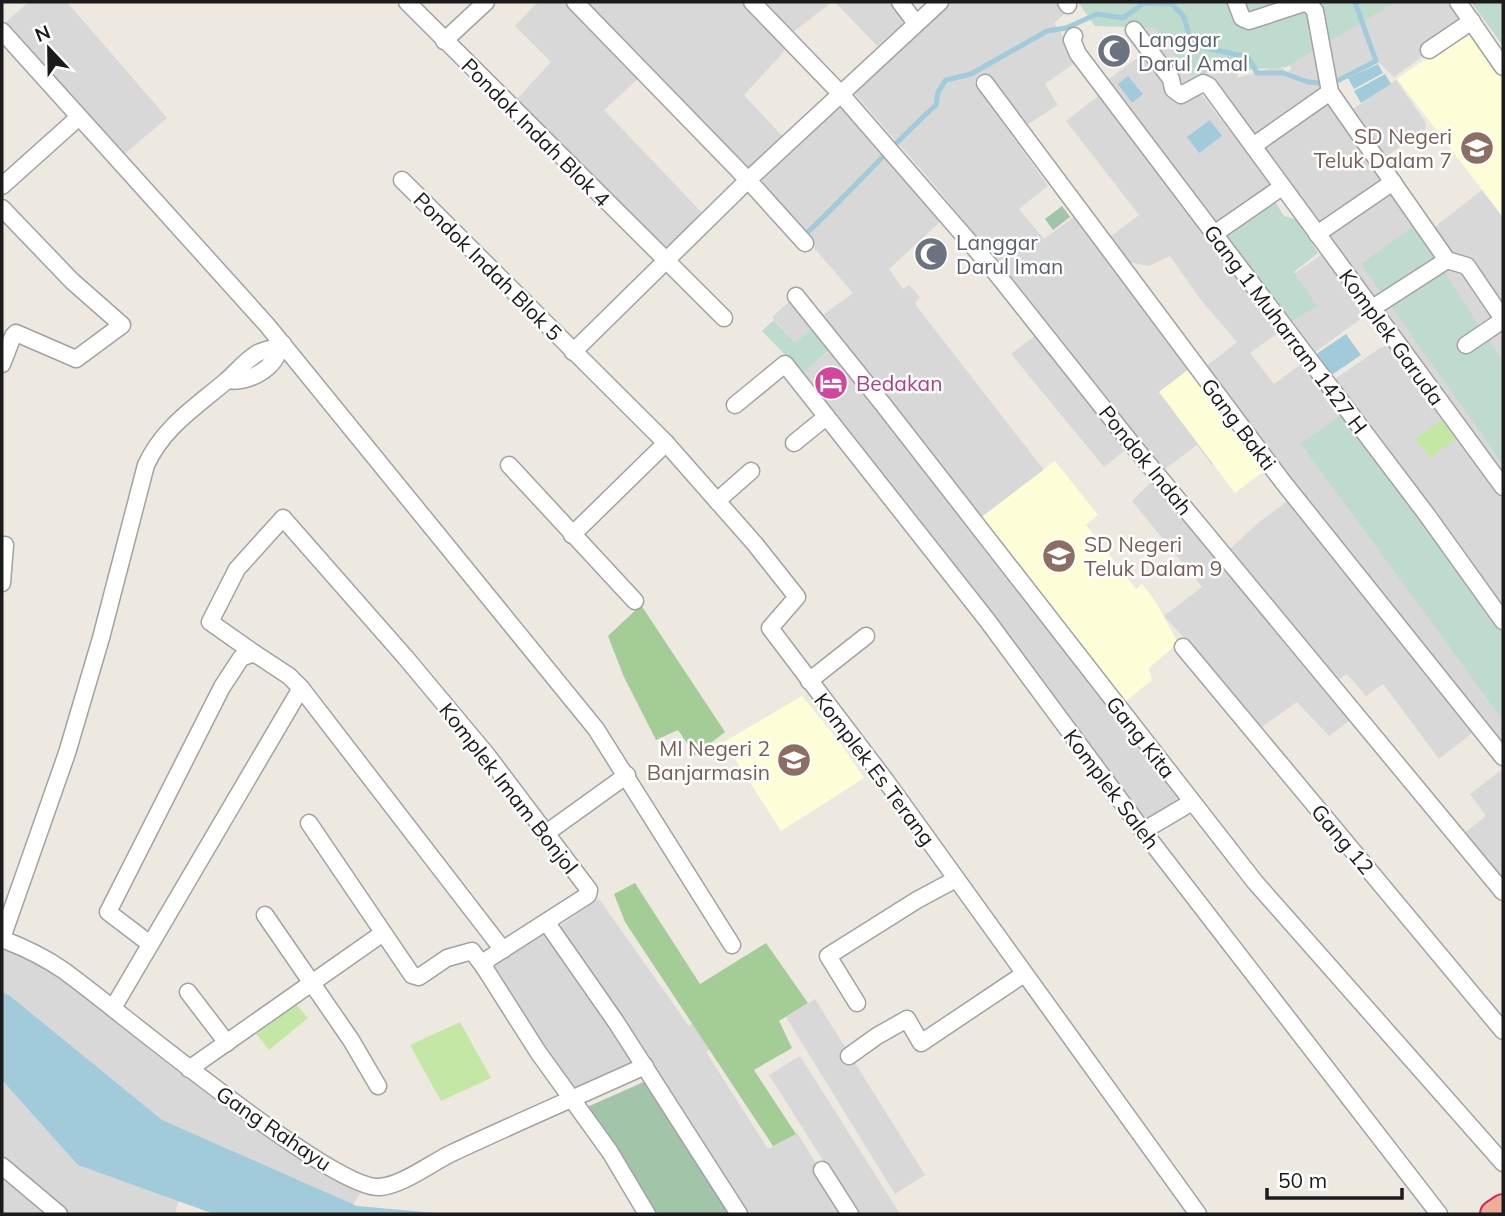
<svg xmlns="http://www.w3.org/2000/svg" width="1505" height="1216" font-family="Mulish,sans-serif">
<rect width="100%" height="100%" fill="#ede9e1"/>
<!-- residential -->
<g fill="#d9d8d8">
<polygon points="29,2 67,2 167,118 122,156 6,22"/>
<polygon points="538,2 569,2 641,76 604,110 708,219 663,251 515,101 551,62 515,26"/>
<polygon points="584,2 746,2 785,47 783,53 744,95 785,139 750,172"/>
<polygon points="761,2 832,2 792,33"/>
<polygon points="835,2 889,2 902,19 902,25 877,46"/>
<polygon points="948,2 1058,2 1066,13 1054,23 1079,60 1045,84 1058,105 1019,130 981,77 974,82 1048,186 1019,209 1044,239 1075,216 1244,441 1212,465 1197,445 1164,470 936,187 855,94 855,88 926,19"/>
<polygon points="1314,2 1447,2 1463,27 1394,77 1378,62 1338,83 1335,80"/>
<polygon points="1277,13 1306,14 1324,92 1255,142 1213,86 1181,87 1145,33 1147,17 1247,43 1237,78 1278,66 1288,72 1291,69"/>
<polygon points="1145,52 1179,96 1198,90 1273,185 1215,228 1105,82"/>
<polygon points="1396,80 1426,123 1425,130 1379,161 1347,113"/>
<polygon points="1102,93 1282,330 1250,353 1274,384 1308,359 1378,456 1347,478 1503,625 1503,755 1204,368 1237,342 1200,299 1170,256 1149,266 1122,261 1107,239 1139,215 1066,121"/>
<polygon points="1327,99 1380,172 1380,183 1320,227 1260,145"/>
<polygon points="834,107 842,108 860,125 943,219 889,269 903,289 909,285 920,297 915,304 1047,474 982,524 824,325 799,347 772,317 799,293 820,317 853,293 763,189 762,178"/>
<polygon points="1389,184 1443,259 1373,308 1319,233"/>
<polygon points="1482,190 1503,218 1503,306 1451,258 1432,229"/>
<polygon points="1322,254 1366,315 1311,355 1267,293"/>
<polygon points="1445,268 1462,271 1503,331 1503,485 1383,315 1385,305"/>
<polygon points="1037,334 1129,447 1104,467 1011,354"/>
<polygon points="1390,345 1429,395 1503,498 1503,613 1332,381 1380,348"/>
<polygon points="833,348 1187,797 1142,827 800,375"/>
<polygon points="1153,480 1353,718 1329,736 1297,702 1259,729 1223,680 1164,616 1202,587 1132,501"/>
<polygon points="1290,499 1472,729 1471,734 1439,759 1383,684 1366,696 1347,674 1336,681 1230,549 1258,523"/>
<polygon points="1503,769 1503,885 1464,833 1486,816 1470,794"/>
<polygon points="599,899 689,1026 701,1017 718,1044 706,1052 768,1149 797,1133 848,1214 748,1214 648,1058 558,933 560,926"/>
<polygon points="544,932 635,1063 578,1097 490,970 492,964"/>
<polygon points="2,942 33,957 362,1190 348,1214 277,1214 2,1025"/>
<polygon points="815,999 925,1175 895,1194 786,1017"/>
<polygon points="800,1056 900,1214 857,1214 769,1075"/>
<polygon points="2,1060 180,1196 176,1211 180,1214 2,1214"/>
</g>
<!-- education -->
<g fill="#fdfed8">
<polygon points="1469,28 1503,77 1503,217 1397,79"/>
<polygon points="1189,369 1265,470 1235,493 1159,392"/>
<polygon points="1055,461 1098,515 1086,525 1136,589 1142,584 1156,602 1178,643 1149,668 1152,680 1124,703 979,519"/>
<polygon points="802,696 839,741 864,778 781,831 724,742"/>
</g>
<!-- grass -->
<g fill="#c4e7a6">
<polygon points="1442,420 1456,439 1430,458 1415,439"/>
<polygon points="294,1002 308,1018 269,1050 254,1031"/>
<polygon points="460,1022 491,1078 441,1101 410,1045"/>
</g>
<!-- forest -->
<g fill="#a4cc96">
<polygon points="641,605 725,732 695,755 678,730 656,740 624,677 608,636"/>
<polygon points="635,883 700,984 766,943 808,1003 779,1021 792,1048 754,1070 796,1134 773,1146 625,922 614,894"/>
</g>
<!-- wetland -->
<g fill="#bedbce">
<polygon points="1078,2 1396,2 1286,67 1188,74 1155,28 1095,26"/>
<polygon points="1471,2 1503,2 1503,47 1503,46"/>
<polygon points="1271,195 1284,216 1298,220 1318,253 1294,272 1317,306 1289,323 1224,235"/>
<polygon points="1414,226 1503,362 1503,464 1361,264"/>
<polygon points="774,320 795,343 817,324 834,346 803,373 762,331"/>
<polygon points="1341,415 1503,627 1503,720 1301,444"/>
</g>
<!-- cemetery -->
<g fill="#a2c5a9">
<polygon points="1062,206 1070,217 1053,230 1045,219"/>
<polygon points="648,1080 731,1214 653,1214 585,1108"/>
</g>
<!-- water -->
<g fill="#a1cbda">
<polygon points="1378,64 1383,73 1354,89 1348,78"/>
<polygon points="1385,74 1391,84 1361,103 1354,91"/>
<polygon points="1128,76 1143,94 1132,103 1118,84"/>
<polygon points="1210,120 1222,136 1199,153 1187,137"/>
<polygon points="1346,334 1361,355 1330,376 1315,355"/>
<polygon points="2,992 10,996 162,1120 357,1206 448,1214 214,1214 78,1165 2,1080"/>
</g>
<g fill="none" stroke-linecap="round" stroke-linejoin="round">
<!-- stream -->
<path stroke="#a1cbda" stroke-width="5" d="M809,231C852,190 892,145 936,105L938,92L946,80L971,74L1047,31L1066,28L1097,14L1123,18L1144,3L1172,4L1184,17L1192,45L1248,57L1257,73H1283L1308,82L1321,83L1339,80L1376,61L1355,2"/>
<!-- minor casing -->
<g stroke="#a2a2a2" stroke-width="19">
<g id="minor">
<polyline points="407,2 724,318"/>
<polyline points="575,2 748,180 805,243"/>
<polyline points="752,2 840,93 992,268 1135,448 1503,892"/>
<polyline points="900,2 915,22"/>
<polyline points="1066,2 1068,5"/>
<polyline points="1236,2 1242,18 1249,21 1304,3 1310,5 1315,11 1330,92 1447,260 1467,266 1503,319"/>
<polyline points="1458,2 1503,67"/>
<polyline points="1134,30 1171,79 1173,89 1181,95 1203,83 1209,86 1503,487"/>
<polyline points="2,31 267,325 596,729 732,945"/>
<polyline points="1074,36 1072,40 1078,54 1427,515 1503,621"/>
<polyline points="444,41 486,2"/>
<polyline points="1429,50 1472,21"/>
<polyline points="985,83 1283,482 1503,757"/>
<polyline points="1253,146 1330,92"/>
<polyline points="402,180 666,443 755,544 797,597 770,628 886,781 1198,1214"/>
<polyline points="2,186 79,117"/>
<polyline points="2,208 72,281 122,325 76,359 16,333 13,336 2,364"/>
<polyline points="1214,234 1282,187"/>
<polyline points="1317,234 1393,182"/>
<polyline points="796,296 882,403 1255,882 1503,1163"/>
<polyline points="1371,309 1447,260"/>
<polyline points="1466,345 1503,320"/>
<polyline points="573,352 748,180 940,2"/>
<path d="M228,380C247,384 277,368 279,347"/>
<polyline points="735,405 785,364 987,620 1143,831 1439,1214"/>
<polyline points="794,443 826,417"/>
<polyline points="509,465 635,601"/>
<polyline points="717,501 751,471"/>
<polyline points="572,535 666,443"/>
<polyline points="2,583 5,545"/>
<polyline points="1183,647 1503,1031"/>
<polyline points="254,653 210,622 237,569 283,518 406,658 487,755 589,890 588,895 488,959 484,967 538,1052 610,1152 647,1214"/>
<polyline points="809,681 866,636"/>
<polyline points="309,823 412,975 419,977 447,958 472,951 484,967"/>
<polyline points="1143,831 1192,802"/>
<polyline points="545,834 627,775"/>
<polyline points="265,915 351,1040 378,1086"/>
<polyline points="547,923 616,1022 739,1214"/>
<path d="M2,938L67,753L101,638L146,465C163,428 194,408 225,382C236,373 244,361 258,353C266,349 275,349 283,344"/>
<path d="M2,939C23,947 44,957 63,970C115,1007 332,1191 380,1187C403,1185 431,1163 452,1153C516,1123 581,1095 645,1066"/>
<polyline points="150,944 108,912 222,687 241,658 254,653 289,676 301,688 503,950"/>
<polyline points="188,992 227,1043"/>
<polyline points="857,1003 828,956 917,900 956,879"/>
<polyline points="113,1008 301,688"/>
<polyline points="849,1056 877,1036 907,1019 921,1043 1024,974"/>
<polyline points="189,1069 383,933"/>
<polyline points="2,1166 59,1214"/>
<polyline points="822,1170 850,1214"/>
</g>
</g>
<!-- trunk casing -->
<g stroke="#d2275b" stroke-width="30">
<polyline id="trunk" points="1494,1214 1503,1208"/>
</g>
<!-- minor -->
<use href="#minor" stroke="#fff" stroke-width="16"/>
<!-- trunk -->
<use href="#trunk" stroke="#efae98" stroke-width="26"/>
</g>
<!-- icons -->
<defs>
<g id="mosque-disc" transform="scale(1.75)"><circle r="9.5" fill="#6b7280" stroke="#fff"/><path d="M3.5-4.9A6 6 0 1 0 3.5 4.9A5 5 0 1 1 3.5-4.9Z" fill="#fff"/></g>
<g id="school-disc" transform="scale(1.75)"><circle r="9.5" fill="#8d6e63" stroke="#fff"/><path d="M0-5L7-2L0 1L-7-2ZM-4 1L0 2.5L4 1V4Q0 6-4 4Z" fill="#fff"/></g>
<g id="hotel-disc" transform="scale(1.75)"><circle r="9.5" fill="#d1479c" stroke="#fff"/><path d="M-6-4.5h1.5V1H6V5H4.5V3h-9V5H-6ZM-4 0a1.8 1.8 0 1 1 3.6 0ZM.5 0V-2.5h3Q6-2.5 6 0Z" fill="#fff"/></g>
</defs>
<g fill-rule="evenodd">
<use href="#mosque-disc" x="1114" y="51"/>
<use href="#school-disc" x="1477" y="148"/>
<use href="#mosque-disc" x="931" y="254"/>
<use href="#hotel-disc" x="831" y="383"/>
<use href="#school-disc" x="1059" y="556"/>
<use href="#school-disc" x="794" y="760"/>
</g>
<g text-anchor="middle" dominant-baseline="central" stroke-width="5" stroke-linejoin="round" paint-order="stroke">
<!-- worship labels -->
<g font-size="21" fill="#5b616d" stroke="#fff" text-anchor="start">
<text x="1138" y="39">Langgar<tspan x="1138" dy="24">Darul Amal</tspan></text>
<text x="956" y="242">Langgar<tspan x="956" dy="24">Darul Iman</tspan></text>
</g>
<!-- street labels -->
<g font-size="21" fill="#1b1b1b" stroke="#fff">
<text transform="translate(536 132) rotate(45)">Pondok Indah Blok 4</text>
<text transform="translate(488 266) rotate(45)">Pondok Indah Blok 5</text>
<text transform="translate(1286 329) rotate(53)">Gang 1 Muharram 1427 H</text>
<text transform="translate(1392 337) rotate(54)">Komplek Garuda</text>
<text transform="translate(1239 424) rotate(53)">Gang Bakti</text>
<text transform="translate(1146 460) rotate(51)">Pondok Indah</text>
<text transform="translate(1141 737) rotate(52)">Gang Kita</text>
<text transform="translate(875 769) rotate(53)">Komplek Es Terang</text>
<text transform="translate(509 788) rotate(52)">Komplek Imam Bonjol</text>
<text transform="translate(1112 789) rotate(53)">Komplek Saleh</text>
<text transform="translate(1343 839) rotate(50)">Gang 12</text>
<text transform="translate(274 1128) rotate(34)">Gang Rahayu</text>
</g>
<!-- education labels -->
<g font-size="21" fill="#785e54" stroke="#fff" text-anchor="end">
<text x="1452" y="136">SD Negeri<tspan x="1452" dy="24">Teluk Dalam 7</tspan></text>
<text x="1084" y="544" text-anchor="start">SD Negeri<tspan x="1084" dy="24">Teluk Dalam 9</tspan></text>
<text x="770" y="748">MI Negeri 2<tspan x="770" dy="24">Banjarmasin</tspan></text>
</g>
<!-- hotel labels -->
<g font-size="21" fill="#b23c85" stroke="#fff" text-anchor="start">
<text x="856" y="383">Bedakan</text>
</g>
</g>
<!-- border -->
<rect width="1505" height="1216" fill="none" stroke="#1b1b1b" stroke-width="7"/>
<!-- north arrow -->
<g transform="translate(49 49) rotate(338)" stroke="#ffffff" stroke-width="5" paint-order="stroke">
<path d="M0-5L12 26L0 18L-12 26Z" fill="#1b1b1b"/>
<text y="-10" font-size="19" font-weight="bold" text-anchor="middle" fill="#1b1b1b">N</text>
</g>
<!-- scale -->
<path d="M1267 1188v10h135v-10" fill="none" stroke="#1b1b1b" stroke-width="3.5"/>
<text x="1278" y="1188" font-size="21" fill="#1b1b1b" stroke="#ffffff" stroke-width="5" paint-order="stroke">50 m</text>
</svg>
